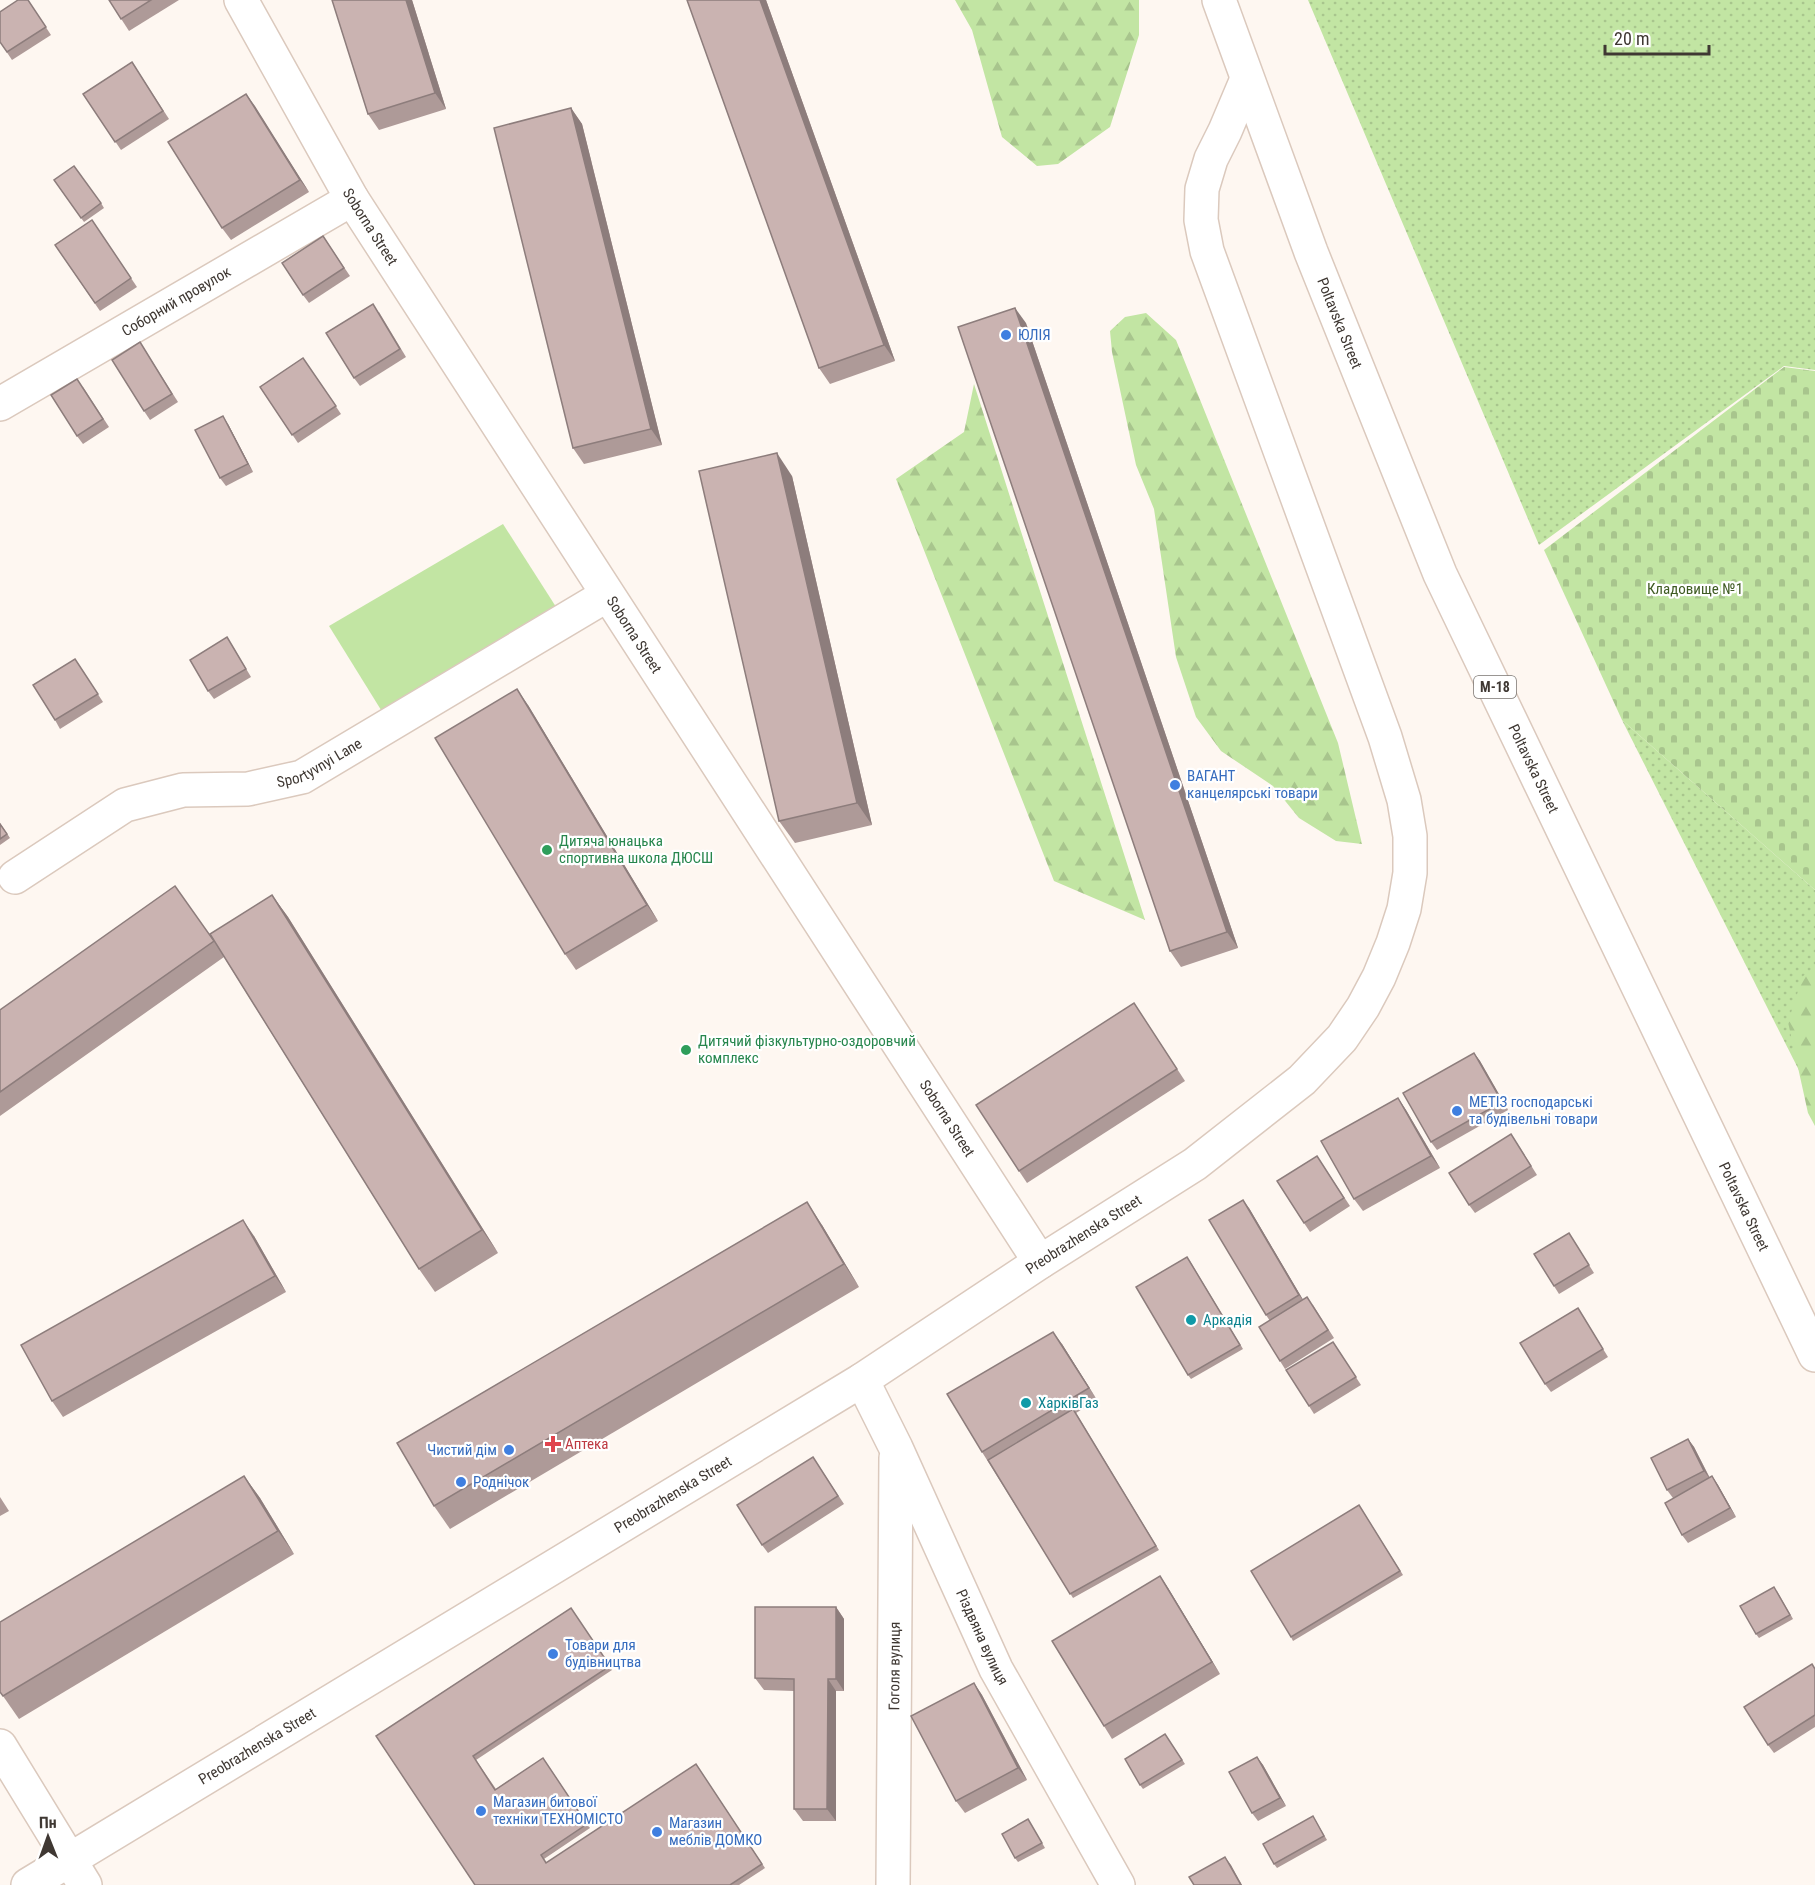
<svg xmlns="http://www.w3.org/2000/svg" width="1815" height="1885" font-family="'Roboto Condensed',sans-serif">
<defs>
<pattern id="grass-dots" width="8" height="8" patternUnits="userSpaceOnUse" patternTransform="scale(1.5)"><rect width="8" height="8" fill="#c2e5a3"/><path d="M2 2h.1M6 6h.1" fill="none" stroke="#a8c58d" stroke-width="1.8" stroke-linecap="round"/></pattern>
<pattern id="forest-firs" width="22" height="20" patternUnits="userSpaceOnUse" patternTransform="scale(1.5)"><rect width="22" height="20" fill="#c2e5a3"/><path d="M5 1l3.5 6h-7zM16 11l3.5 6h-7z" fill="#a8c58d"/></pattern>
<pattern id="cemetery-stones" width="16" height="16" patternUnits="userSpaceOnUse" patternTransform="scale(1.5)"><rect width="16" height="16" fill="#c2e5a3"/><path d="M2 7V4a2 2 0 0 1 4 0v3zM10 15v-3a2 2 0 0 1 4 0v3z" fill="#a8c58d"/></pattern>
</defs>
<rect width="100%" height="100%" fill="#fef7f1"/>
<!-- grass -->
<g fill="url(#grass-dots)">
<polygon points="1308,0 1815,0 1815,370 1784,366 1539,545"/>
<polygon points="1622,720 1815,890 1815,1102"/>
</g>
<!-- forest -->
<g fill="url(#forest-firs)">
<polygon points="955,0 1139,0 1139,35 1110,127 1058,164 1037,166 1002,137 972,30"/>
<polygon points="1146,313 1176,340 1338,743 1362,844 1336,841 1299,818 1273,786 1221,751 1196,717 1176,657 1154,509 1136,465 1112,352 1110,331 1125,317"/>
<polygon points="974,384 1145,920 1054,881 896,479 964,432"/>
<polygon points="1815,969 1815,1126 1808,1113 1788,1022 1803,976"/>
</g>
<!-- cemetery -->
<polygon fill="url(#cemetery-stones)" points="1784,367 1815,371 1815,890 1622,720 1544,550"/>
<!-- pitch -->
<polygon fill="#c2e5a3" points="503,524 558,610 386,718 329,626"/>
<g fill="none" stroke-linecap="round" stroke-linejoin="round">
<!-- minor casing -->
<g stroke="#dbc9bd" stroke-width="36">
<g id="minor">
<path id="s1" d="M241,0L352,199L1040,1262"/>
<path id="s2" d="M0,404L352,199"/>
<path id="s3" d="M15,877L125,805L183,790L248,789L302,777L607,595"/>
<path id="s4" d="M862,1380L896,1448L996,1669L1118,1885"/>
<polyline points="0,1746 85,1885"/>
<path id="s5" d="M28,1885L862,1380L1040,1262L1195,1164L1302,1080L1342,1038L1363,1007L1379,977L1393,943L1404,909L1410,873V836L1404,800L1385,737L1207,251L1201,220L1202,189L1211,159L1225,131L1247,79"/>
<path id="s6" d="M893,1885L896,1458"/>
</g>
</g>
<!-- trunk casing -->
<g stroke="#dbc9bd" stroke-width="36">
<g id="trunk">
<path id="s7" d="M1219,0L1311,252L1440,574L1815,1355"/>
</g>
</g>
<!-- minor -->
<use href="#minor" stroke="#fff" stroke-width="33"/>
<!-- trunk -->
<use href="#trunk" stroke="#fff" stroke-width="33"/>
</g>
<!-- wall -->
<g fill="#ae9a98">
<polygon points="28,0 51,35 12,60 0,42"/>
<polygon points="109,0 179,0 129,31"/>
<polygon points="332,0 412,0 446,109 379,130 368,114"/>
<polygon points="687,0 766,0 895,361 830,384 819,368"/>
<polygon points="132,62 169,119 121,150 83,94"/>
<polygon points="246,94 309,192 231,240 222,228"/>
<polygon points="571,108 582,124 662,445 584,464 573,448"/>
<polygon points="54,180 101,203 104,208 84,222"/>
<polygon points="92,220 137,287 100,311 55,245"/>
<polygon points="323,236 350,276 309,303 303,295"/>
<polygon points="379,312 406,357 360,386 354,378"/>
<polygon points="1026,323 1238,948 1181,967 1170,951"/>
<polygon points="140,342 178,402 150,420 144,411"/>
<polygon points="303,358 341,414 298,443 260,387"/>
<polygon points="83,387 109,427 83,444 77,436"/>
<polygon points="228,424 253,472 226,486 220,478"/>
<polygon points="792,476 872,825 795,843 779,821"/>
<polygon points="232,645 251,677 214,699 208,691"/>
<polygon points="75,659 103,702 60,729 55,720"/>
<polygon points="528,705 658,921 576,970 565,954"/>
<polygon points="0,823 10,838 0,845"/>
<polygon points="272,895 288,917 498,1253 435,1292 419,1269 224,957 0,1116 0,1010 210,935"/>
<polygon points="1134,1003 1185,1081 1027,1183 1019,1171"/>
<polygon points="1474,1053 1480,1061 1508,1110 1437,1150 1431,1142"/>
<polygon points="1398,1098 1406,1110 1440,1168 1363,1211 1354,1199"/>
<polygon points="1517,1143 1537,1175 1475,1213 1469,1205"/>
<polygon points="1317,1156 1350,1206 1310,1232 1304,1223"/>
<polygon points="1249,1208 1303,1300 1313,1305 1334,1338 1285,1369 1280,1361 1270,1321 1266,1315"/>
<polygon points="822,1225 859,1287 450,1529 434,1506"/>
<polygon points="1569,1233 1594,1273 1559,1294 1554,1286"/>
<polygon points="254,1236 286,1292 63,1417 52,1401"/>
<polygon points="1190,1261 1243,1349 1191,1379 1188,1375"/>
<polygon points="1583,1316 1608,1357 1551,1392 1545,1384"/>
<polygon points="1333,1342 1361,1385 1314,1414 1309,1406"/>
<polygon points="1062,1344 1097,1400 1076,1413 1159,1550 1073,1598 982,1452"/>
<polygon points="1688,1439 1694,1447 1710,1478 1712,1476 1718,1485 1736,1517 1688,1543 1682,1535 1673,1498 1667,1490"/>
<polygon points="813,1457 844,1504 768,1553 762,1545"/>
<polygon points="244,1476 260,1498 294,1554 19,1719 3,1696"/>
<polygon points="0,1497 9,1511 0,1516"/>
<polygon points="1359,1505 1403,1575 1293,1641 1291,1637"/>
<polygon points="1160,1576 1168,1588 1220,1674 1112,1739 1104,1726"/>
<polygon points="1777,1591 1793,1619 1759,1638 1756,1634"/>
<polygon points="836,1607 844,1619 844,1691 836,1691 836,1821 803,1821 794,1809 794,1691 764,1690 755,1678"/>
<polygon points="571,1608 612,1670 476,1760 496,1789 543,1758 590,1828 544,1859 547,1863 696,1764 765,1868 739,1885 475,1885 376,1736"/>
<polygon points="1815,1668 1815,1727 1774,1753 1768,1745"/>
<polygon points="974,1683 982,1695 1027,1780 965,1813 956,1801"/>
<polygon points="1165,1734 1185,1764 1143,1789 1140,1785"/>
<polygon points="1257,1757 1263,1765 1286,1806 1258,1821 1252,1813"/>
<polygon points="1313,1816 1327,1840 1277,1868 1274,1864"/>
<polygon points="1031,1824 1045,1848 1018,1862 1015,1858"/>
</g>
<!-- shaded-wall -->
<g fill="#8d7d7c">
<polygon points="406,0 412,0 446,109 435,93"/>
<polygon points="760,0 766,0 895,361 884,345"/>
<polygon points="246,94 255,106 309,192 300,180"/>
<polygon points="571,108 582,124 662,445 651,429"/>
<polygon points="1015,308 1026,323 1238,948 1227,932"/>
<polygon points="223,416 228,424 253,472 248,464"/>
<polygon points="777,453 792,476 872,825 857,803"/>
<polygon points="517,689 528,705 658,921 647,905"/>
<polygon points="272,895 288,917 498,1253 482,1230"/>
<polygon points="1474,1053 1480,1061 1508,1110 1502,1102"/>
<polygon points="1398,1098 1406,1110 1440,1168 1431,1156"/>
<polygon points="1243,1200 1249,1208 1305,1303 1299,1295"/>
<polygon points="807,1202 822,1225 859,1287 844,1264"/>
<polygon points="243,1220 254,1236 286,1292 275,1276"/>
<polygon points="1053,1332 1062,1344 1097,1400 1089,1388"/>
<polygon points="1688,1439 1694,1447 1710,1479 1704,1471"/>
<polygon points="244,1476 260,1498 294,1554 278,1531"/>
<polygon points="1712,1476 1718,1485 1736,1517 1730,1508"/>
<polygon points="1160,1576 1168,1588 1220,1674 1212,1662"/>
<polygon points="836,1607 844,1619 844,1691 836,1679"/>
<polygon points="828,1679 836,1691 836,1821 827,1809"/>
<polygon points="974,1683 982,1695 1027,1780 1018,1768"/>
<polygon points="1257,1757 1263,1765 1286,1806 1280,1798"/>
<polygon points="1225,1857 1231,1865 1242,1885 1241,1885"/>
</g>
<!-- building -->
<g fill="#cab3b1" stroke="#8d7d7c" stroke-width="1.5">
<polygon points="18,0 28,0 46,27 7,52 0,42 0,12"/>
<polygon points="109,0 151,0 121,19"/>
<polygon points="332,0 406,0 435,93 368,114"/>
<polygon points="687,0 760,0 884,345 819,368"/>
<polygon points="132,62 163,111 115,142 83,94"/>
<polygon points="246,94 300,180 222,228 168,142"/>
<polygon points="571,108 651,429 573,448 494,128"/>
<polygon points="74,166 101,203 81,218 54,180"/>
<polygon points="92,220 131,278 95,303 55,245"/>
<polygon points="323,236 344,268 303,295 282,263"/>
<polygon points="373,304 400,349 354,378 326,333"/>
<polygon points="1015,308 1227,932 1170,951 958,327"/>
<polygon points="140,342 172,394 144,411 112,360"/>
<polygon points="303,358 336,406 292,435 260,387"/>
<polygon points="77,379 103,419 77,436 51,395"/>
<polygon points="223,416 248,464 220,478 195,430"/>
<polygon points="777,453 857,803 779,821 699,471"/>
<polygon points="227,637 246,669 208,691 190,660"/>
<polygon points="75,659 98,694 55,720 33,685"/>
<polygon points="517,689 647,905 565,954 435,738"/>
<polygon points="0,824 7,834 0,839"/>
<polygon points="175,886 214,941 0,1092 0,1010"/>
<polygon points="272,895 482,1230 419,1269 210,934"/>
<polygon points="1134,1003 1177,1069 1019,1171 976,1105"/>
<polygon points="1474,1053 1502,1102 1431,1142 1403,1093"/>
<polygon points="1398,1098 1431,1156 1354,1199 1321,1141"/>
<polygon points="1511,1134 1531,1166 1469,1205 1449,1173"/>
<polygon points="1317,1156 1344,1198 1304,1223 1277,1181"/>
<polygon points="1243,1200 1299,1295 1266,1315 1209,1220"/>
<polygon points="807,1202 844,1264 434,1506 397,1443"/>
<polygon points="243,1220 275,1276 52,1401 21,1345"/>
<polygon points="1569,1233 1589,1265 1554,1286 1534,1254"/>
<polygon points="1187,1257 1240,1345 1188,1375 1136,1287"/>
<polygon points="1307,1297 1328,1330 1280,1361 1259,1327"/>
<polygon points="1578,1308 1603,1349 1545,1384 1520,1343"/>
<polygon points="1053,1332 1089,1388 982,1452 947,1394"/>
<polygon points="1333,1342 1356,1377 1309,1406 1286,1370"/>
<polygon points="1073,1409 1156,1546 1070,1594 988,1460"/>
<polygon points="1688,1439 1704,1471 1667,1490 1651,1458"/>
<polygon points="813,1457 838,1496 762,1545 737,1505"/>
<polygon points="244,1476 278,1531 3,1696 0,1692 0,1622"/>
<polygon points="1712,1476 1730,1508 1682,1535 1665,1503"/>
<polygon points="1359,1505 1400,1571 1291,1637 1251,1571"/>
<polygon points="1160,1576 1212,1662 1104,1726 1052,1641"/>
<polygon points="1774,1587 1790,1615 1756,1634 1740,1606"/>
<polygon points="755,1607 836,1607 836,1679 828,1679 827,1809 794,1809 794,1679 755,1678"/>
<polygon points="571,1608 610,1666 473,1756 495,1790 543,1758 587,1824 541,1855 546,1863 696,1764 762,1864 730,1885 475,1885 376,1736"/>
<polygon points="1812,1664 1815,1669 1815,1715 1768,1745 1744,1707"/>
<polygon points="974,1683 1018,1768 956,1801 911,1716"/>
<polygon points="1165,1734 1182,1760 1140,1785 1125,1759"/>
<polygon points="1257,1757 1280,1798 1252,1813 1229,1772"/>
<polygon points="1313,1816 1324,1836 1274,1864 1263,1844"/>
<polygon points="1028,1819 1042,1843 1015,1858 1002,1834"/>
<polygon points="1225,1857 1241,1885 1194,1885 1189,1877"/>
</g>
<!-- markers -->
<g fill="#3f7fe0" stroke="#fff" stroke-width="2">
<circle cx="1006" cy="335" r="6"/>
<circle cx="1175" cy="785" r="6"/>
<circle cx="1457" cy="1111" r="6"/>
<circle cx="509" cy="1450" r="6"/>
<circle cx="461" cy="1482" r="6"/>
<circle cx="553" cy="1654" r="6"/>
<circle cx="481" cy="1811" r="6"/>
<circle cx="657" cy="1832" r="6"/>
</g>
<g fill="#2e9e5b" stroke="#fff" stroke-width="2">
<circle cx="547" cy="850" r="6"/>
<circle cx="686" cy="1050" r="6"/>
</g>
<g fill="#0f9aa8" stroke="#fff" stroke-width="2">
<circle cx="1191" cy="1320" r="6"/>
<circle cx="1026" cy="1403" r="6"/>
</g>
<path fill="#e0444e" stroke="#fff" stroke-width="2" d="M550 1435h6v6h6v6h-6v6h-6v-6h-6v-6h6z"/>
<g text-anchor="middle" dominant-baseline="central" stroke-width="4.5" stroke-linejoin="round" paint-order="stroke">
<!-- shield labels -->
<rect fill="#fff" stroke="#797470" stroke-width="1.5" x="1474" y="676" width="42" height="22" rx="4.5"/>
<g font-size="14" font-weight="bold" fill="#3f3833">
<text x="1495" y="687">М-18</text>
</g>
<!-- street labels -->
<g font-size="15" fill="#3f3833" stroke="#fff">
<text stroke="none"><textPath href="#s1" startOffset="261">Soborna Street</textPath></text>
<text stroke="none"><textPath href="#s2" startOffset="204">Соборний провулок</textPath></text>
<text stroke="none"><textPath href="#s7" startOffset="345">Poltavska Street</textPath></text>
<text stroke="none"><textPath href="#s1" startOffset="747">Soborna Street</textPath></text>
<text stroke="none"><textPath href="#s3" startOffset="333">Sportyvnyi Lane</textPath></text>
<text stroke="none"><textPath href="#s7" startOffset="831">Poltavska Street</textPath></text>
<text stroke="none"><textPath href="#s1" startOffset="1323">Soborna Street</textPath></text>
<text stroke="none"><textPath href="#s7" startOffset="1317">Poltavska Street</textPath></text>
<text stroke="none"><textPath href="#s5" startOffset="1240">Preobrazhenska Street</textPath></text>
<text stroke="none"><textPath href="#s5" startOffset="754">Preobrazhenska Street</textPath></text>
<text stroke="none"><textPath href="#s4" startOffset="284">Різдвяна вулиця</textPath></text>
<text stroke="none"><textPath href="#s6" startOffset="219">Гоголя вулиця</textPath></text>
<text stroke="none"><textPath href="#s5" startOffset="268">Preobrazhenska Street</textPath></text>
</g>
<!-- shop labels -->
<g font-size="15" fill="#366cbe" stroke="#fff" text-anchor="start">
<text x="1018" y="335">ЮЛІЯ</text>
<text x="1187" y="776">ВАГАНТ<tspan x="1187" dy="17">канцелярські товари</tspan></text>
<text x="1469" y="1102">МЕТІЗ господарські<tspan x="1469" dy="17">та будівельні товари</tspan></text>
<text x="497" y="1450" text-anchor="end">Чистий дім</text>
<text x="473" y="1482">Роднічок</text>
<text x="565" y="1645">Товари для<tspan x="565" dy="17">будівництва</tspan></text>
<text x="493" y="1802">Магазин битової<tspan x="493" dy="17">техніки ТЕХНОМІСТО</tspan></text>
<text x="669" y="1823">Магазин<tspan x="669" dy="17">меблів ДОМКО</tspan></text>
</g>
<!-- park labels -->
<g font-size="15" fill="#3f5b22" stroke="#fff">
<text x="1695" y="589">Кладовище №1</text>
</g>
<!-- leisure labels -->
<g font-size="15" fill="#27864d" stroke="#fff" text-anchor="start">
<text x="559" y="841">Дитяча юнацька<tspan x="559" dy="17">спортивна школа ДЮСШ</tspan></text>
<text x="698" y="1041">Дитячий фізкультурно-оздоровчий<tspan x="698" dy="17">комплекс</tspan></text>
</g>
<!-- culture labels -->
<g font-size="15" fill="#0d838f" stroke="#fff" text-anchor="start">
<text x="1203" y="1320">Аркадія</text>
<text x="1038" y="1403">ХарківГаз</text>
</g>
<!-- health labels -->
<g font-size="15" fill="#be3a42" stroke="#fff" text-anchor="start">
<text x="565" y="1444">Аптека</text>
</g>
</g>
<!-- north arrow -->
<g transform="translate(48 1837) rotate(359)" stroke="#ffffff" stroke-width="4.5" paint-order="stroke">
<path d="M0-4.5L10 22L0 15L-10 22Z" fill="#3f3833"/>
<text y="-9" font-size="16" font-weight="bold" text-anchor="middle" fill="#3f3833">Пн</text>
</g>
<!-- scale -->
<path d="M1605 45v9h104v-9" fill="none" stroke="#3f3833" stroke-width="3"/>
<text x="1614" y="45" font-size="18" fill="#3f3833" stroke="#ffffff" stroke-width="4.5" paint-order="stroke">20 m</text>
</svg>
